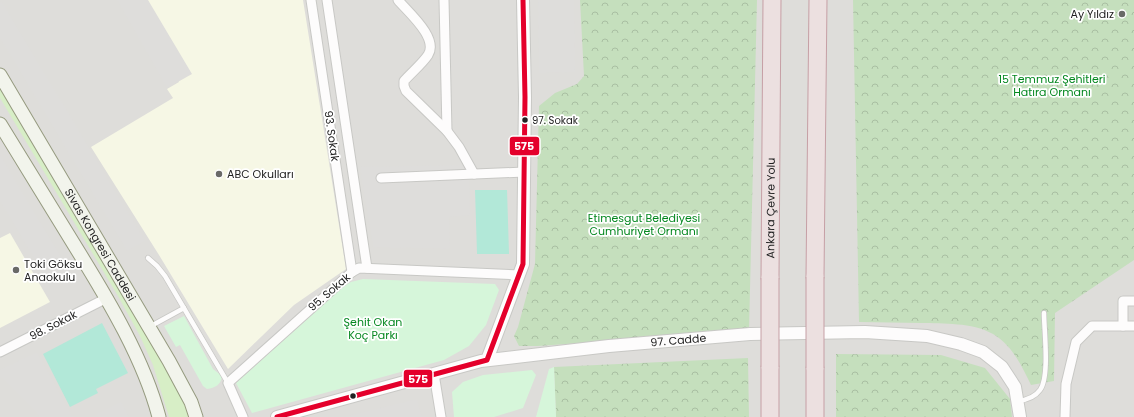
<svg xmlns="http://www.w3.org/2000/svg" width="1134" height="417" font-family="Poppins,sans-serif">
<defs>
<pattern id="forest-crowns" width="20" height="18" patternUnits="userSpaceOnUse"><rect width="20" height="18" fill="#c5dfbd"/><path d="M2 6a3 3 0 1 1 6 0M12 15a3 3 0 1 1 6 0" fill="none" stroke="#a9bfa2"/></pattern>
</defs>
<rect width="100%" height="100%" fill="#efeee9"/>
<!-- residential -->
<rect fill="#deddda" x="0" y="0" width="1134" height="417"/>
<!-- education -->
<g fill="#f6f7e5">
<polygon points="130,0 303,0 346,269 294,305 228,369 159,255 91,147 173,98 167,89 179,82"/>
<polygon points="10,233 50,302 0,328 0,238"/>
</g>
<!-- grass -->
<polygon fill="#d7eec6" points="0,87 87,235 162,357 185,403 190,417 169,417 153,365 140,336 118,296 0,98"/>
<!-- forest -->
<g fill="url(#forest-crowns)">
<polygon points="580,0 757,0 749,331 538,346 519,346 514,336 518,327 535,264 539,106 555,93 577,84 584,76"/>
<path d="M853,0H1134V260L1055,313L1054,381L1031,385C1022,366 1012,345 993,334C971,322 944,324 921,323C900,323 880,322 859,322Z"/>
<polygon points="836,354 941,355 985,368 1010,399 1012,417 836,417"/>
<polygon points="748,358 749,417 556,417 554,367"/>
</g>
<!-- park -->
<g fill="#d6f6da">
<polygon points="363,279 495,284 499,290 486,325 469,346 444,360 252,413 236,383 342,288 351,282"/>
<path d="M184,316L213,369L222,376C221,385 215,388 207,389L203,386L180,345L176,347L164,326Z"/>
<polygon points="554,367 556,417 536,417 549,369"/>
<polygon points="532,370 536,375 523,408 494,417 454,417 452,392 463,382 483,375"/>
</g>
<!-- pitch -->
<g fill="#b2e8d8">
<polygon points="475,190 507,190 509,254 477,254"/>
<polygon points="102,323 128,373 96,389 98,393 70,407 43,354"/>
</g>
<!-- parking -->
<g fill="#dedddb">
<polygon points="117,0 148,0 192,74 167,88"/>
<polygon points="538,0 574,0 575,72 539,73"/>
<polygon points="2,2 145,241 127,251 0,38 0,4"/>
<polygon points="0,155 71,273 50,285 0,201"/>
<polygon points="469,165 470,215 449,217 450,249 373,247 360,167"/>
<polygon points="37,352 73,417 40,417 0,376 0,370"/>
<polygon points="417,399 422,417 344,417"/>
<polygon points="121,402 129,417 98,417 97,414"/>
</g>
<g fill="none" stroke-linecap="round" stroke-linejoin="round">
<!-- service casing -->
<g stroke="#c8c8c5" stroke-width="6">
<g id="service">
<polyline points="148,258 157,266 165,276 228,383"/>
<polyline points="151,326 184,308"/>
<path d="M1018,401C1026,400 1035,397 1040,390C1050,377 1044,330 1044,313"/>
</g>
</g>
<!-- minor casing -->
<g stroke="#c8c8c5" stroke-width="11">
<g id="minor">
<polyline points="311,0 352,272"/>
<polyline points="327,0 367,268"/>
<path d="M398,0C408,12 439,38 428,55C422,64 412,72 404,81V86L406,91L447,131L459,147L474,174"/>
<polyline points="444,0 447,131"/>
<polyline points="381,178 524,172"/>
<polyline points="1123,326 1123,301 1134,301"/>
<polyline points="0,352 107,298"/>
<polyline points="434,374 441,417"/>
<polyline points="243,417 228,383 352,272 359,268 519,275"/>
<polyline points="1065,417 1066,384 1076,342 1092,326 1134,326"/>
</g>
</g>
<!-- tertiary casing -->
<g stroke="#c8c8c5" stroke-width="14">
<g id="tertiary">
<polyline points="487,360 523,264 525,97 523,0"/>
<path id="s1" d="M277,417L481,361L609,346L750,334L865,332L927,336L961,344L983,352L1002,367L1015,387L1020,417"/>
</g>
</g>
<!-- secondary casing -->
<g stroke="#959a7f" stroke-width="15">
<g id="secondary">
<path id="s2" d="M0,75L169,361L191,402L196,417"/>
<path d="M0,124C26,166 52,209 78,251C109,301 144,360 159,417"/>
</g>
</g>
<!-- motorway casing -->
<g stroke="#c69fa5" stroke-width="19">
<g id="motorway">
<polyline points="815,277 818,0"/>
<path id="s3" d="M770,278L772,0"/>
<polyline points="770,367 770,417"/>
<polyline points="815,417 815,368"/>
</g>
</g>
<!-- service -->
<use href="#service" stroke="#fdfcfc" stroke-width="4.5"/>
<!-- minor -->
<use href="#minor" stroke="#fdfcfc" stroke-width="9"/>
<!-- tertiary -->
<use href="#tertiary" stroke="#fdfcfc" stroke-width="12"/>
<!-- secondary -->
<use href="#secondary" stroke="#f2f4ec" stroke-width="13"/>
<!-- motorway -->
<use href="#motorway" stroke="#ece0e0" stroke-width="17"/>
<!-- motorway-bridge casing -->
<g stroke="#c69fa5" stroke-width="19" stroke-linecap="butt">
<g id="motorway-bridge">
<polyline points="815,277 815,368"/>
<polyline points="770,278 770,367"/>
</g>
</g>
<!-- motorway-bridge -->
<use href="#motorway-bridge" stroke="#ece0e0" stroke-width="17"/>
<!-- bus-1 casing -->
<g stroke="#fff" stroke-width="8">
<polyline id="bus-1" points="277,417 487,360 523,264 525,97 523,0"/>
</g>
<!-- bus-1 -->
<use href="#bus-1" stroke="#e4002b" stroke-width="5"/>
</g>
<!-- markers -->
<g fill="#696967" stroke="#fff" stroke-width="1.5">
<circle cx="1122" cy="14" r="4"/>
<circle cx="219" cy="174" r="4"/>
<circle cx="16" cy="270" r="4"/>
</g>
<g fill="#212121" stroke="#fff" stroke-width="1.5">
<circle cx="525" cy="120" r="3.5"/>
<circle cx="353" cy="396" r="3.5"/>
</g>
<g text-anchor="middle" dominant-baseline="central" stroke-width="3.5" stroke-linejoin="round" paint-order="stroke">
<!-- bus labels -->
<g font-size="10" fill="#212121" stroke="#fff" text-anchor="start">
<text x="532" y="120">97. Sokak</text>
</g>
<!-- poi labels -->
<g font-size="11" fill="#212121" stroke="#fff" text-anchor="start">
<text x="1114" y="14" text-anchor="end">Ay Yıldız</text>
<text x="227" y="174">ABC Okulları</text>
<text x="24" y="264">Toki Göksu<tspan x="24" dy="13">Anaokulu</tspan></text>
</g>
<!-- park labels -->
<g font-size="11" fill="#058820" stroke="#fff">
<text x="1052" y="79">15 Temmuz Şehitleri<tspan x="1052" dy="13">Hatıra Ormanı</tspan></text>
<text x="644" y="218">Etimesgut Belediyesi<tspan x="644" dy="13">Cumhuriyet Ormanı</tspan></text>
<text x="373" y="322">Şehit Okan<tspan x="373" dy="13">Koç Parkı</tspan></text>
</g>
<!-- street labels -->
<g font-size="11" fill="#212121" stroke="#fff">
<text transform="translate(332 136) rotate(82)">93. Sokak</text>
<text stroke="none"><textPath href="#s3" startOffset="70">Ankara Çevre Yolu</textPath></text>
<text stroke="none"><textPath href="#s2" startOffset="197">Sivas Kongresi Caddesi</textPath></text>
<text transform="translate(329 292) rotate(-41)">95. Sokak</text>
<text transform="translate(53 325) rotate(-27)">98. Sokak</text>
<text stroke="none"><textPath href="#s1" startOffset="410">97. Cadde</textPath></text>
</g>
</g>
<g stroke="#fff" stroke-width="1.5">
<rect x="509" y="136" width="31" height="20" rx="4" fill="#e4002b"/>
<rect x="403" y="369" width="30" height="19" rx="4" fill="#e4002b"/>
</g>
<g font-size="11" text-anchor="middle" font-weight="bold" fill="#fff">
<text x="524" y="150">575</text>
<text x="418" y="383">575</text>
</g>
</svg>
